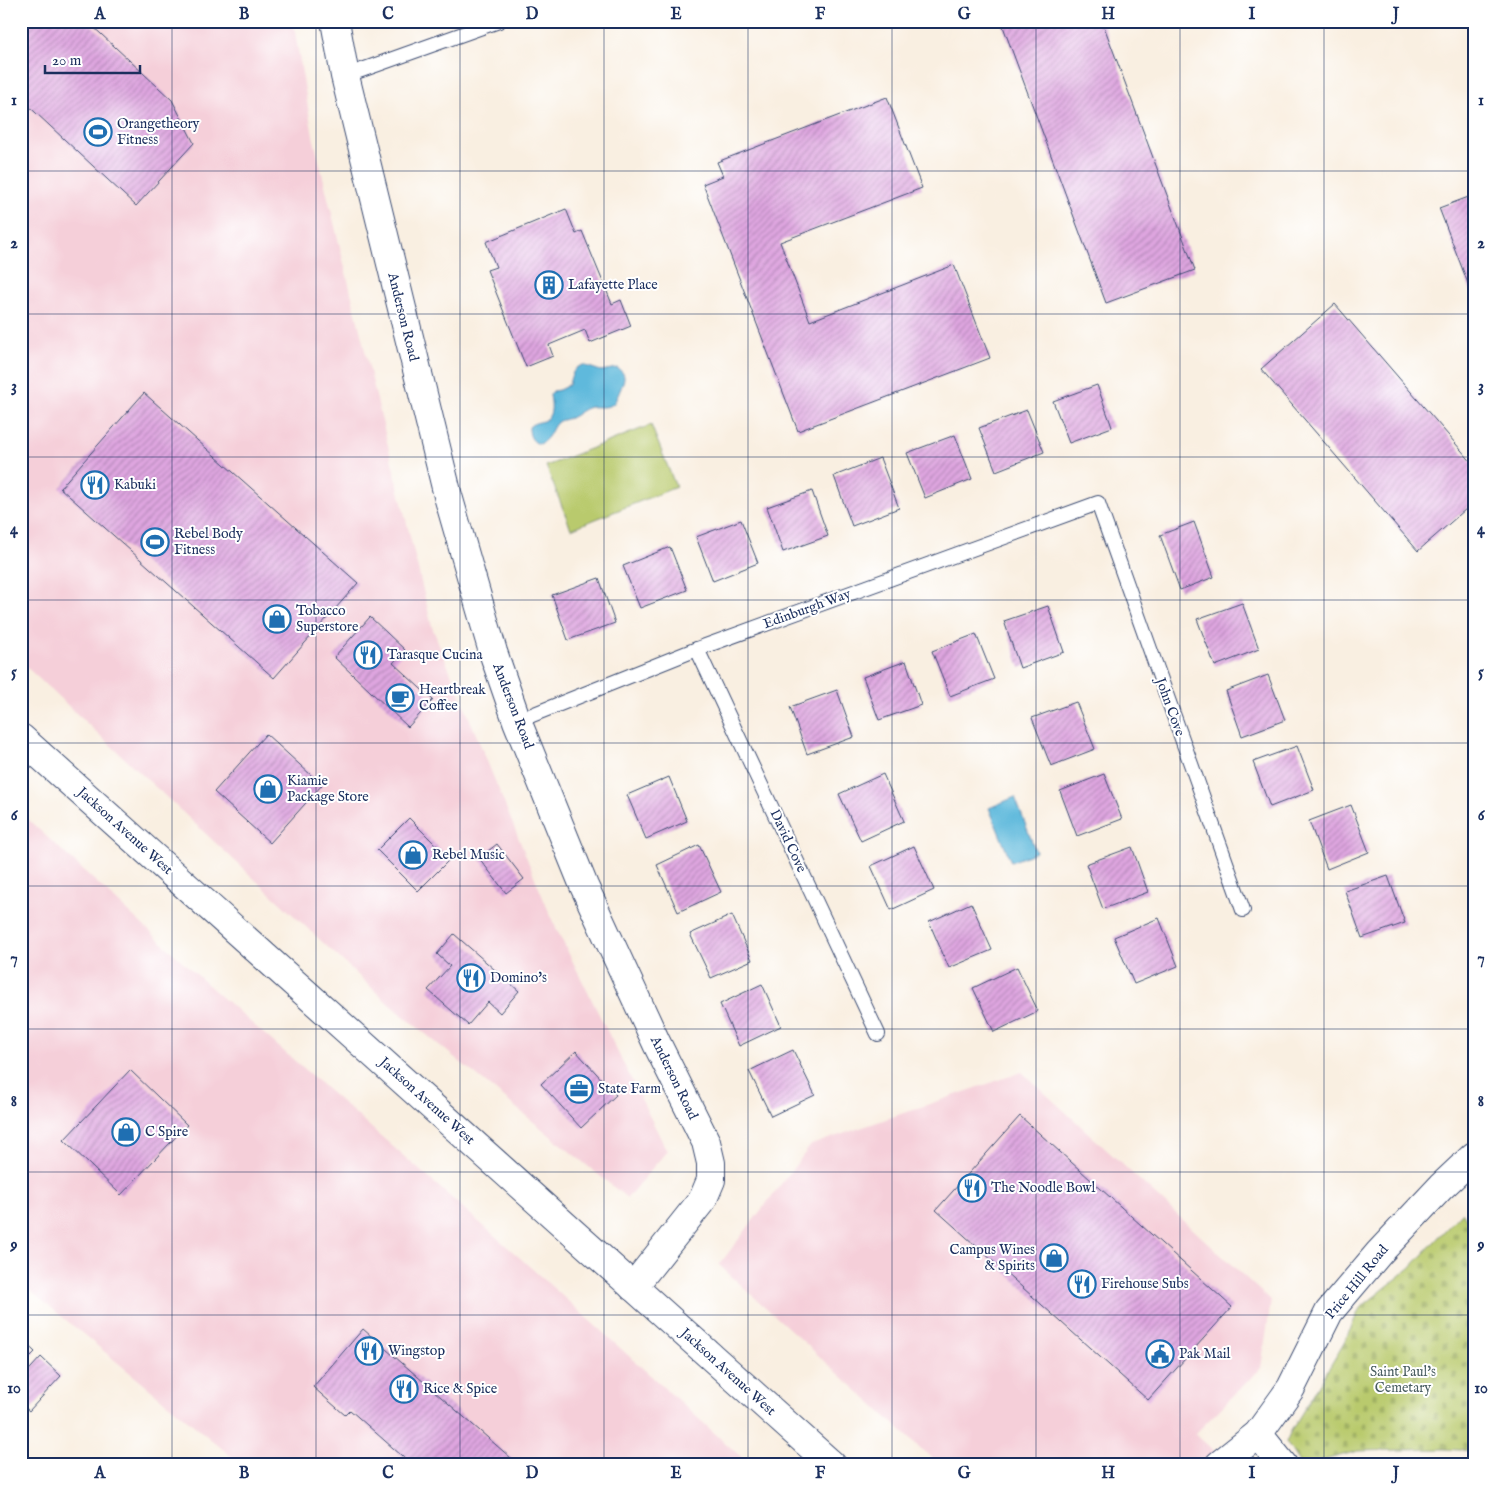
<svg xmlns="http://www.w3.org/2000/svg" width="1495" height="1486" font-family="'IM FELL English',serif">
<defs>
<pattern id="cemetery-stones" width="16" height="16" patternUnits="userSpaceOnUse" patternTransform="scale(1.25)"><rect width="16" height="16" fill="#b9ca6d"/><path d="M2 7V4a2 2 0 0 1 4 0v3zM10 15v-3a2 2 0 0 1 4 0v3z" fill="#9eae61"/></pattern>
<pattern id="building-hatch" width="6" height="6" patternUnits="userSpaceOnUse" patternTransform="scale(1.25)"><rect width="6" height="6" fill="#dfa6e0"/><path d="M-1 1l2-2M0 6l6-6M5 7l2-2" fill="none" stroke="#b488b9"/></pattern>
</defs>
<rect width="100%" height="100%" fill="#fff"/>
<filter id="ink" filterUnits="userSpaceOnUse"><feTurbulence type="fractalNoise" baseFrequency=".02" numOctaves="2"/><feDisplacementMap in="SourceGraphic" scale="10" xChannelSelector="R" yChannelSelector="G"/><feConvolveMatrix kernelMatrix="1 2 1 2 8 2 1 2 1" color-interpolation-filters="sRGB"/></filter>
<filter id="wash" filterUnits="userSpaceOnUse"><feTurbulence type="fractalNoise" baseFrequency=".0096" numOctaves="4" result="noise"/><feDisplacementMap in="SourceGraphic" scale="20" xChannelSelector="R" yChannelSelector="G"/><feGaussianBlur stdDeviation="1.12" result="paint"/><feColorMatrix in="noise" values="0 0 0 0 0 0 0 0 0 0 0 0 0 0 0 0 0 1.4 0 .05"/><feComposite in="paint" operator="in"/></filter>
<g filter="url(#wash)">
<rect width="100%" height="100%" fill="#f9efe1"/>
<!-- built -->
<g fill="#f5cfd9">
<polygon points="21,21 293,21 313,136 432,627 553,922 667,1151 627,1198 390,1005 21,662"/>
<polygon points="21,813 207,984 519,1257 750,1465 242,1465 21,1283"/>
<polygon points="1022,1072 1271,1301 1261,1368 1195,1434 1230,1465 939,1465 719,1265 811,1145"/>
</g>
<!-- green -->
<polygon fill="#b9ca6d" stroke="#6a7c66" points="651,425 676,487 571,529 546,466"/>
<!-- cemetery -->
<polygon fill="url(#cemetery-stones)" stroke="#6a7c66" points="1462,1212 1474,1230 1474,1451 1443,1449 1358,1451 1317,1462 1300,1464 1286,1442 1291,1431 1344,1343 1360,1308 1410,1268"/>
<!-- water -->
<g fill="#5fb9dc" stroke="#3d749d">
<path d="M583,365L601,371L617,368C620,370 624,373 624,377C625,380 615,403 613,404C606,409 597,406 590,407C582,409 577,415 570,418C566,419 562,420 559,421C550,427 553,436 540,444C531,442 529,435 529,427C534,422 539,423 545,420C554,415 551,403 550,395L553,391L559,390L569,385C571,375 573,368 583,365Z"/>
<polygon points="1015,797 1036,852 1011,862 989,808"/>
</g>
<g id="blocks">
<!-- building -->
<g fill="url(#building-hatch)">
<polygon points="21,21 87,21 172,100 194,143 136,206 21,99"/>
<polygon points="1001,21 1102,21 1195,270 1106,303"/>
<polygon points="887,97 922,188 780,242 810,321 954,265 990,358 798,431 703,184 723,176 717,162"/>
<polygon points="1474,195 1474,299 1439,208"/>
<polygon points="566,209 576,234 582,231 612,304 621,300 631,326 590,343 585,330 549,345 553,356 526,367 487,270 496,267 486,242"/>
<polygon points="1335,304 1474,465 1474,502 1418,551 1261,369"/>
<polygon points="1097,385 1112,427 1069,443 1053,401"/>
<polygon points="144,393 358,583 274,678 60,488"/>
<polygon points="1027,410 1044,452 996,471 979,428"/>
<polygon points="955,435 972,479 925,498 907,453"/>
<polygon points="880,458 899,508 852,526 834,476"/>
<polygon points="812,491 828,536 783,552 767,507"/>
<polygon points="741,520 758,563 713,581 696,537"/>
<polygon points="1194,522 1214,577 1180,590 1160,535"/>
<polygon points="670,547 687,590 640,608 623,566"/>
<polygon points="599,578 615,623 568,640 552,595"/>
<polygon points="1242,603 1259,649 1215,666 1197,619"/>
<polygon points="1048,606 1064,652 1020,668 1004,621"/>
<polygon points="370,617 405,650 393,663 433,700 408,727 334,657"/>
<polygon points="976,634 994,679 950,696 932,651"/>
<polygon points="906,661 921,705 879,720 863,677"/>
<polygon points="1268,675 1285,720 1242,736 1226,691"/>
<polygon points="837,690 854,737 807,754 790,707"/>
<polygon points="1076,702 1095,749 1051,766 1032,718"/>
<polygon points="266,734 322,785 270,843 214,792"/>
<polygon points="1297,746 1314,790 1270,807 1253,762"/>
<polygon points="883,774 904,821 861,841 839,794"/>
<polygon points="1104,774 1122,819 1077,836 1060,791"/>
<polygon points="669,777 687,821 646,839 627,795"/>
<polygon points="1351,805 1369,852 1327,869 1309,821"/>
<polygon points="409,818 450,859 418,891 377,850"/>
<polygon points="497,844 524,879 506,893 479,858"/>
<polygon points="699,845 721,892 678,912 657,865"/>
<polygon points="914,846 934,890 891,910 871,866"/>
<polygon points="1132,847 1148,892 1103,909 1086,864"/>
<polygon points="1388,876 1405,923 1362,938 1345,891"/>
<polygon points="971,903 992,950 949,968 929,922"/>
<polygon points="732,915 752,960 711,978 690,934"/>
<polygon points="1159,918 1178,966 1134,984 1114,937"/>
<polygon points="454,934 519,991 500,1013 488,1002 468,1025 428,990 450,966 437,954"/>
<polygon points="1017,967 1038,1011 994,1032 973,988"/>
<polygon points="762,984 781,1026 739,1046 720,1004"/>
<polygon points="793,1050 815,1095 771,1116 749,1071"/>
<polygon points="576,1051 616,1095 581,1128 541,1084"/>
<polygon points="130,1070 187,1125 121,1195 64,1140"/>
<polygon points="1020,1116 1232,1307 1148,1400 936,1210"/>
<polygon points="363,1329 519,1465 408,1465 410,1463 350,1410 345,1415 313,1387"/>
<polygon points="21,1339 35,1352 21,1366"/>
<polygon points="41,1357 61,1376 29,1411 21,1404 21,1379"/>
</g>
</g>
</g>
<g filter="url(#ink)">
<use href="#blocks" fill-opacity="0" stroke="#3c4c72" stroke-width="1"/>
<g fill="none" stroke-linecap="round" stroke-linejoin="round">
<!-- lane casing -->
<g stroke="#3c4c72" stroke-width="16">
<g id="lane">
<polyline points="345,76 499,21"/>
<polyline points="697,649 878,1034"/>
<polyline points="517,721 697,649 1098,503 1243,910"/>
</g>
</g>
<!-- street casing -->
<g stroke="#3c4c72" stroke-width="30">
<g id="street">
<polyline points="335,21 345,76 448,496 493,652 517,721 584,886 657,1044 706,1142 711,1163 711,1180 703,1199 633,1287"/>
<polyline points="1258,1434 1283,1465"/>
<polyline points="1219,1465 1258,1434 1291,1388 1329,1312 1379,1253 1441,1187 1474,1156"/>
</g>
</g>
<!-- secondary casing -->
<g stroke="#3c4c72" stroke-width="30">
<polyline id="secondary" points="21,738 832,1465"/>
</g>
<!-- lane -->
<use href="#lane" stroke="#fff" stroke-width="14"/>
<!-- street -->
<use href="#street" stroke="#fff" stroke-width="28"/>
<!-- secondary -->
<use href="#secondary" stroke="#fff" stroke-width="28"/>
</g>
</g>
<!-- grid -->
<path fill="none" stroke="#1b2f5e" stroke-width="1" stroke-opacity="0.55" d="M172,21V1465M316,21V1465M460,21V1465M604,21V1465M748,21V1465M892,21V1465M1036,21V1465M1180,21V1465M1324,21V1465M21,171H1474M21,314H1474M21,457H1474M21,600H1474M21,743H1474M21,886H1474M21,1029H1474M21,1172H1474M21,1315H1474"/>
<!-- icons -->
<defs>
<g id="stadium-ring" transform="scale(1.4375)"><circle r="9.5" fill="#fff" stroke="#1f6fb2" stroke-width="1.5"/><path d="M0-5a6.5 5 0 1 0 0 10a6.5 5 0 1 0 0-10ZM-3.5-1.8h7v3.6h-7Z" fill="#1f6fb2"/></g>
<g id="building-ring" transform="scale(1.4375)"><circle r="9.5" fill="#fff" stroke="#1f6fb2" stroke-width="1.5"/><path d="M-4-6H4V6H1V3H-1V6H-4ZM-2.5-4.3h1.7v1.8h-1.7ZM.8-4.3h1.7v1.8H.8ZM-2.5-1h1.7V.8h-1.7ZM.8-1h1.7V.8H.8Z" fill="#1f6fb2"/></g>
<g id="restaurant-ring" transform="scale(1.4375)"><circle r="9.5" fill="#fff" stroke="#1f6fb2" stroke-width="1.5"/><path d="M-5-6h1v4h1v-4h1v4h1v-4h1v5L-1.5 .5V6h-2V.5L-5-1ZM5-6V6H3V1.5H1.5Q1.5-4 5-6Z" fill="#1f6fb2"/></g>
<g id="shop-ring" transform="scale(1.4375)"><circle r="9.5" fill="#fff" stroke="#1f6fb2" stroke-width="1.5"/><path d="M-5-2.5h2.3a2.7 3.5 0 0 1 5.4 0H5L5.5 6h-11ZM-1.5-2.5h3a1.5 2.3 0 0 0-3 0Z" fill="#1f6fb2"/></g>
<g id="cafe-ring" transform="scale(1.4375)"><circle r="9.5" fill="#fff" stroke="#1f6fb2" stroke-width="1.5"/><path d="M-5.5-4.5H6V0H3Q3 3.5 0 3.5H-2.5Q-5.5 3.5-5.5 0ZM3-3.2v2h1.7v-2ZM-6 4.5H4V6H-6Z" fill="#1f6fb2"/></g>
<g id="office-ring" transform="scale(1.4375)"><circle r="9.5" fill="#fff" stroke="#1f6fb2" stroke-width="1.5"/><path d="M-6-3h4V-5.5h4V-3h4V5H-6ZM-1-4.5V-3h2v-1.5ZM-6 0V1H6V0Z" fill="#1f6fb2"/></g>
<g id="civic-ring" transform="scale(1.4375)"><circle r="9.5" fill="#fff" stroke="#1f6fb2" stroke-width="1.5"/><path d="M-.6-6.5H3V-4.5H.6V-3L4-1V1h2V6H-6V1h2V-1L-.6-3ZM-1.2 2.5V6h2.4V2.5Z" fill="#1f6fb2"/></g>
</defs>
<g fill-rule="evenodd">
<use href="#stadium-ring" x="98" y="132"/>
<use href="#building-ring" x="549" y="285"/>
<use href="#restaurant-ring" x="95" y="485"/>
<use href="#stadium-ring" x="155" y="542"/>
<use href="#shop-ring" x="277" y="619"/>
<use href="#restaurant-ring" x="368" y="655"/>
<use href="#cafe-ring" x="400" y="698"/>
<use href="#shop-ring" x="268" y="789"/>
<use href="#shop-ring" x="413" y="855"/>
<use href="#restaurant-ring" x="471" y="978"/>
<use href="#office-ring" x="579" y="1089"/>
<use href="#shop-ring" x="126" y="1132"/>
<use href="#restaurant-ring" x="972" y="1188"/>
<use href="#shop-ring" x="1054" y="1258"/>
<use href="#restaurant-ring" x="1082" y="1284"/>
<use href="#restaurant-ring" x="369" y="1351"/>
<use href="#civic-ring" x="1160" y="1354"/>
<use href="#restaurant-ring" x="404" y="1389"/>
</g>
<g text-anchor="middle" dominant-baseline="central" stroke-width="4" stroke-linejoin="round" paint-order="stroke">
<!-- poi labels -->
<g font-size="14" fill="#1b2f5e" stroke="#fff" text-anchor="start">
<text x="117" y="124">Orangetheory<tspan x="117" dy="16">Fitness</tspan></text>
<text x="568" y="285">Lafayette Place</text>
<text x="114" y="485">Kabuki</text>
<text x="174" y="534">Rebel Body<tspan x="174" dy="16">Fitness</tspan></text>
<text x="296" y="611">Tobacco<tspan x="296" dy="16">Superstore</tspan></text>
<text x="387" y="655">Tarasque Cucina</text>
<text x="419" y="690">Heartbreak<tspan x="419" dy="16">Coffee</tspan></text>
<text x="287" y="781">Kiamie<tspan x="287" dy="16">Package Store</tspan></text>
<text x="432" y="855">Rebel Music</text>
<text x="490" y="978">Domino's</text>
<text x="598" y="1089">State Farm</text>
<text x="145" y="1132">C Spire</text>
<text x="991" y="1188">The Noodle Bowl</text>
<text x="1035" y="1250" text-anchor="end">Campus Wines<tspan x="1035" dy="16">&amp; Spirits</tspan></text>
<text x="1101" y="1284">Firehouse Subs</text>
<text x="388" y="1351">Wingstop</text>
<text x="1179" y="1354">Pak Mail</text>
<text x="423" y="1389">Rice &amp; Spice</text>
</g>
<!-- street labels -->
<g font-size="14" fill="#1b2f5e" stroke="#fff">
<text transform="translate(403 317) rotate(76)">Anderson Road</text>
<text transform="translate(807 609) rotate(-20)">Edinburgh Way</text>
<text transform="translate(513 706) rotate(69)">Anderson Road</text>
<text transform="translate(1170 707) rotate(70)">John Cove</text>
<text transform="translate(125 831) rotate(42)">Jackson Avenue West</text>
<text transform="translate(788 841) rotate(65)">David Cove</text>
<text transform="translate(674 1078) rotate(64)">Anderson Road</text>
<text transform="translate(427 1101) rotate(42)">Jackson Avenue West</text>
<text transform="translate(1357 1282) rotate(-51)">Price Hill Road</text>
<text transform="translate(728 1372) rotate(42)">Jackson Avenue West</text>
</g>
<!-- park labels -->
<g font-size="14" fill="#4a5e62" stroke="#fff">
<text x="1403" y="1372">Saint Paul's<tspan x="1403" dy="16">Cemetary</tspan></text>
</g>
</g>
<!-- margin -->
<rect width="1495" height="1486" fill="none" stroke="#fff" stroke-width="55"/>
<!-- scale -->
<path d="M45 65v8h95v-8" fill="none" stroke="#1b2f5e" stroke-width="2.5"/>
<text x="52" y="65" font-size="15" fill="#1b2f5e" stroke="#ffffff" stroke-width="4" paint-order="stroke">20 m</text>
<rect x="28" y="28" width="1440" height="1430" fill="none" stroke="#1b2f5e" stroke-width="2"/>
<g font-size="16" text-anchor="middle" font-weight="bold" fill="#1b2f5e">
<text x="100" y="19">A</text>
<text x="244" y="19">B</text>
<text x="388" y="19">C</text>
<text x="532" y="19">D</text>
<text x="676" y="19">E</text>
<text x="820" y="19">F</text>
<text x="964" y="19">G</text>
<text x="1108" y="19">H</text>
<text x="1252" y="19">I</text>
<text x="1396" y="19">J</text>
<text x="14" y="105">1</text>
<text x="1481" y="105">1</text>
<text x="14" y="248">2</text>
<text x="1481" y="248">2</text>
<text x="14" y="391">3</text>
<text x="1481" y="391">3</text>
<text x="14" y="534">4</text>
<text x="1481" y="534">4</text>
<text x="14" y="677">5</text>
<text x="1481" y="677">5</text>
<text x="14" y="820">6</text>
<text x="1481" y="820">6</text>
<text x="14" y="963">7</text>
<text x="1481" y="963">7</text>
<text x="14" y="1106">8</text>
<text x="1481" y="1106">8</text>
<text x="14" y="1250">9</text>
<text x="1481" y="1250">9</text>
<text x="14" y="1393">10</text>
<text x="1481" y="1393">10</text>
<text x="100" y="1478">A</text>
<text x="244" y="1478">B</text>
<text x="388" y="1478">C</text>
<text x="532" y="1478">D</text>
<text x="676" y="1478">E</text>
<text x="820" y="1478">F</text>
<text x="964" y="1478">G</text>
<text x="1108" y="1478">H</text>
<text x="1252" y="1478">I</text>
<text x="1396" y="1478">J</text>
</g>
</svg>
